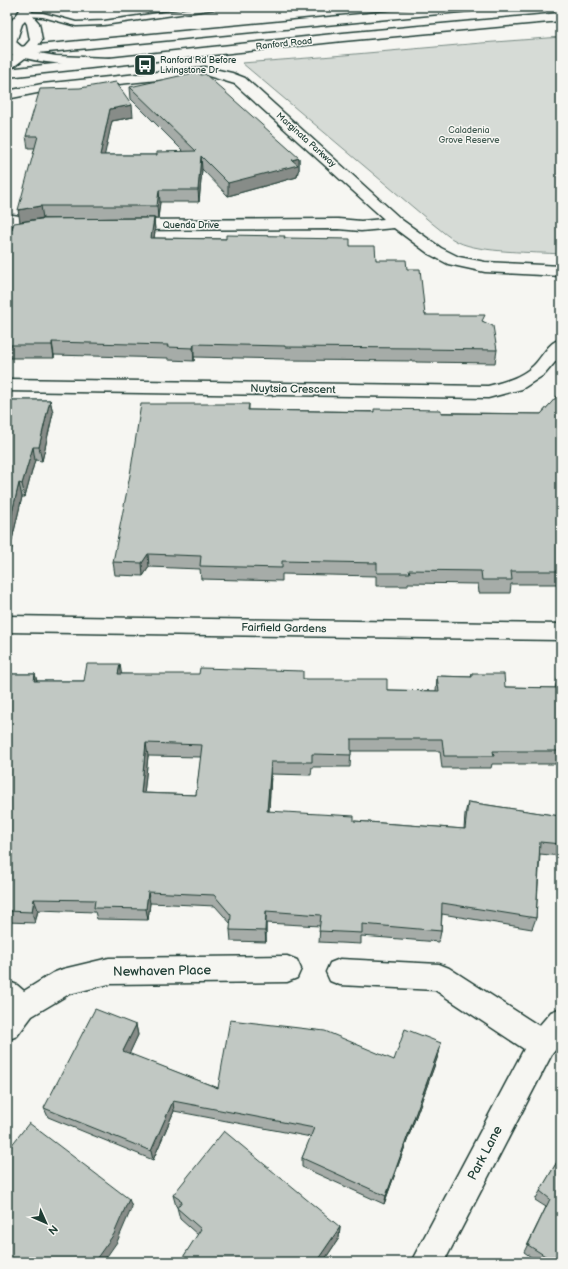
<svg xmlns="http://www.w3.org/2000/svg" width="568" height="1269" font-family="'Balsamiq Sans',sans-serif">
<rect width="100%" height="100%" fill="#f6f6f2"/>
<filter id="ink" filterUnits="userSpaceOnUse"><feTurbulence type="fractalNoise" baseFrequency=".025" numOctaves="2"/><feDisplacementMap in="SourceGraphic" scale="8" xChannelSelector="R" yChannelSelector="G"/><feConvolveMatrix kernelMatrix="1 2 1 2 8 2 1 2 1" color-interpolation-filters="sRGB"/></filter>
<g filter="url(#ink)">
<!-- green -->
<path fill="#d6dbd6" stroke="#7a8c85" d="M561,37V254C534,252 481,253 458,242C449,238 441,230 433,224L242,63C348,56 454,44 561,37Z"/>
<g fill="none" stroke-linecap="round" stroke-linejoin="round">
<!-- service casing -->
<g stroke="#1f3d34" stroke-width="3">
<polygon id="service" points="199,7 219,7 215,9 104,25 76,26 43,17 25,16 21,14 25,12 43,13 76,22 104,21"/>
</g>
<!-- minor casing -->
<g stroke="#1f3d34" stroke-width="3">
<g id="minor">
<path d="M21,7H33L31,14L39,23L42,40L33,52L56,56L110,58L115,59L116,62L115,65L110,66C81,65 53,65 25,58L12,68L7,69V59L15,54L7,46C7,38 6,28 12,20C16,15 19,13 21,7ZM25,21L27,24L30,40L23,48L16,42L22,24Z"/>
<polygon points="205,67 232,73 245,78 402,220 441,248 459,257 485,262 561,266 561,276 485,272 448,264 429,254 394,228 361,231 338,229 125,230 120,228 117,225 120,222 125,220 338,219 361,221 384,219 235,84 205,75 42,92 7,99 7,91 42,84"/>
<polygon points="7,214 43,220 48,222 51,225 48,228 43,230 7,224"/>
<path d="M561,339V355L545,374L522,389L488,398L7,391V379L488,386C504,382 520,378 533,366C542,358 548,342 561,339Z"/>
<polygon points="7,616 561,624 561,640 7,632"/>
<polygon points="287,956 297,960 301,969 297,978 287,982 109,984 69,994 32,1016 17,1036 7,1040 7,981 17,985 24,991 53,973 63,969 109,958"/>
<polygon points="340,959 439,964 449,968 539,1026 551,1012 561,1008 561,1043 552,1054 444,1262 411,1262 524,1049 435,990 340,985 330,981 326,972 330,963"/>
</g>
</g>
<!-- primary casing -->
<g stroke="#1f3d34" stroke-width="3">
<g id="primary">
<polygon points="433,7 476,7 474,10 470,11 7,56 7,48"/>
<polygon points="561,13 561,21 343,41 7,77 7,69 343,33"/>
</g>
</g>
<!-- service -->
<use href="#service" fill="#f6f6f2" fill-rule="evenodd"/>
<!-- minor -->
<use href="#minor" fill="#f6f6f2" fill-rule="evenodd"/>
<!-- primary -->
<use href="#primary" fill="#f6f6f2" fill-rule="evenodd"/>
</g>
<!-- wall -->
<g fill="#a6aca8" stroke="#1f3d34" fill-rule="evenodd">
<polygon points="130,87 299,158 299,170 298,171 297,177 228,196 202,169 199,202 160,202 158,218 41,219 154,218 155,231 154,238 226,239 285,238 350,246 376,260 407,269 425,315 484,322 497,350 495,363 416,362 416,361 285,360 285,359 194,357 194,361 168,360 168,358 54,355 54,358 7,358 7,229 12,229 20,222 35,148 28,148 26,136 133,117 112,121 104,155 157,155 184,152 131,99"/>
<polygon points="561,392 561,584 511,584 510,593 479,593 478,584 408,583 408,586 376,586 376,576 282,574 282,581 201,579 200,569 149,567 143,576 115,575 113,562 249,404 249,410 541,414"/>
<polygon points="7,400 50,400 53,413 42,461 35,460 25,497 22,497 11,544 12,547 7,567"/>
<path d="M7,674H35L37,681H84L121,674L303,679L387,690L436,691L437,676L471,677L472,674L505,687L555,688L558,677H561V764H492L491,768H442L440,751H351L350,767H312L311,775L271,774L269,812L354,821L464,829L465,814L468,802L559,816L560,814H561V856L540,854L536,918L532,929L442,914L441,931L439,942L361,936V944L319,942L320,926L266,923V942L231,941L230,930L231,924L215,906L150,903L148,920L97,919L95,912L38,910L35,923L7,922ZM148,756L201,757L196,795L144,793Z"/>
<polygon points="136,1025 138,1035 129,1054 218,1088 394,1060 441,1043 439,1053 384,1204 302,1167 302,1158 311,1137 174,1111 153,1160 48,1117 44,1108"/>
<polygon points="561,1155 561,1262 538,1262 524,1252 546,1207 535,1200"/>
<polygon points="173,1195 340,1227 339,1238 323,1262 180,1262 198,1235 180,1219 177,1207 176,1206"/>
</g>
<!-- shaded-wall -->
<g fill="#878c88" stroke="#1f3d34">
<polygon points="132,105 133,117 112,121 102,167 100,155 110,109"/>
<polygon points="201,156 202,169 199,202 198,190"/>
<polygon points="299,158 299,170 298,171 297,177 228,196 228,183"/>
<polygon points="159,190 160,202 158,218 157,206"/>
<polygon points="41,206 43,218 20,222 18,210"/>
<polygon points="154,218 155,231 152,251 151,238"/>
<polygon points="52,342 54,355 54,358 52,345"/>
<polygon points="194,344 194,361 193,348"/>
<polygon points="50,400 53,413 42,461 39,447"/>
<polygon points="33,447 35,460 25,497 22,484"/>
<polygon points="19,483 22,497 11,544 12,547 7,567 7,534"/>
<polygon points="148,554 149,567 143,576 142,563"/>
<polygon points="120,664 122,677 118,674"/>
<polygon points="35,674 38,687 34,681"/>
<polygon points="146,743 148,756 143,805 141,793"/>
<polygon points="271,762 271,774 268,823 267,811"/>
<polygon points="148,892 150,903 148,920 146,909"/>
<polygon points="34,899 38,910 35,923 32,912"/>
<polygon points="266,911 266,942 265,931"/>
<polygon points="136,1025 138,1035 126,1061 123,1051"/>
<polygon points="441,1043 439,1053 384,1204 386,1196"/>
<polygon points="173,1101 174,1111 153,1160 151,1151"/>
<polygon points="129,1199 132,1207 117,1242 103,1262 94,1262"/>
<polygon points="340,1227 339,1238 323,1262 316,1262"/>
</g>
<!-- building -->
<g fill="#c1c8c3" stroke="#1f3d34" fill-rule="evenodd">
<polygon points="197,72 201,75 205,74 299,158 292,160 298,165 228,183 201,156 198,190 159,190 157,206 41,206 18,210 38,136 26,136 40,89 80,88 116,82 132,105 110,109 100,155 157,155 157,152 196,151 130,87"/>
<polygon points="154,218 151,238 226,239 226,235 285,236 284,238 350,239 350,246 375,246 376,260 406,260 407,269 420,269 425,315 485,315 482,321 493,326 497,350 418,349 418,348 285,347 285,346 194,344 193,348 167,347 168,345 52,342 52,345 7,345 7,229 12,229 14,223 41,219"/>
<polygon points="561,392 561,571 511,571 512,580 482,580 481,571 409,570 410,573 377,573 377,563 282,561 282,568 200,566 201,556 148,554 142,563 113,562 130,475 141,404 249,404 248,410 374,412 374,409 441,410 441,413 541,414"/>
<polygon points="7,400 50,400 39,447 33,447 22,484 19,483 7,534"/>
<polygon points="7,534 9,534 7,541"/>
<path d="M87,664H120L118,674H199L200,668L303,671V679H387V690L439,691L437,676L472,677V674H504L505,687L560,688L558,677H561V751H493L494,756H444L442,739H351V755L312,754V762H271L267,811L354,816V821L465,829L468,802L560,816V814H561V844L540,842L536,918L442,903L441,931L362,924V933L319,931L321,915L266,911L265,931L230,930L231,915L214,895L148,892L146,909L94,908L95,900L34,899L32,912L7,911V674H35L34,681H84ZM146,743L202,745L196,795L141,793Z"/>
<polygon points="95,1009 136,1025 123,1051 218,1088 230,1020 325,1031 394,1060 405,1029 441,1043 386,1196 302,1158 314,1128 173,1101 151,1151 44,1108"/>
<polygon points="29,1123 129,1199 114,1234 94,1262 7,1262 7,1151"/>
<polygon points="224,1131 340,1227 316,1262 180,1262 201,1229 177,1208 182,1201 173,1195"/>
<polygon points="561,1155 561,1262 548,1262 550,1259 528,1245 550,1199 540,1191"/>
</g>
</g>
<!-- icons -->
<defs>
<g id="bus-square" transform="scale(1.15)"><rect x="-9" y="-9" width="18" height="18" rx="4" fill="#1f3d34" stroke="#f6f6f2"/><path d="M-5-6H5V4H4V6H2V4H-2V6H-4V4H-5ZM-3.5-4V0h7V-4ZM-3.5 1.2v1.5H-2V1.2ZM2 1.2v1.5H3.5V1.2Z" fill="#fff"/></g>
</defs>
<g fill-rule="evenodd">
<use href="#bus-square" x="145" y="65"/>
</g>
<g text-anchor="middle" dominant-baseline="central" stroke-width="3" stroke-linejoin="round" paint-order="stroke">
<!-- far-street labels -->
<g font-size="9" fill="#1f3d34" stroke="#f6f6f2">
<text transform="translate(284 44) rotate(-6)">Ranford Road</text>
<text transform="translate(306 140) rotate(42)">Marginata Parkway</text>
<text x="191" y="225">Quenda Drive</text>
</g>
<!-- far-poi labels -->
<g font-size="9" fill="#1f3d34" stroke="#f6f6f2" text-anchor="start">
<text x="160" y="60">Ranford Rd Before<tspan x="160" dy="10">Livingstone Dr</tspan></text>
</g>
<!-- far-park labels -->
<g font-size="9" fill="#445d54" stroke="#f6f6f2">
<text x="469" y="130">Caladenia<tspan x="469" dy="10">Grove Reserve</tspan></text>
</g>
<!-- street labels -->
<g font-size="11" fill="#1f3d34" stroke="#f6f6f2">
<text transform="translate(293 389) rotate(1)">Nuytsia Crescent</text>
<text transform="translate(284 628) rotate(1)">Fairfield Gardens</text>
</g>
<!-- near-street labels -->
<g font-size="13" fill="#1f3d34" stroke="#f6f6f2">
<text transform="translate(162 971) rotate(-1)">Newhaven Place</text>
<text transform="translate(485 1153) rotate(-62)">Park Lane</text>
</g>
</g>
<!-- margin -->
<rect width="568" height="1269" fill="none" stroke="#f6f6f2" stroke-width="24"/>
<rect x="12" y="12" width="544" height="1245" fill="none" stroke="#1f3d34" stroke-width="1.5" filter="url(#ink)"/>
<!-- north arrow -->
<g transform="translate(46 1223) rotate(135)" stroke="#f6f6f2" stroke-width="3" paint-order="stroke">
<path d="M0-3L7 15L0 10L-7 15Z" fill="#1f3d34"/>
<text y="-6" font-size="11" font-weight="bold" text-anchor="middle" fill="#1f3d34">N</text>
</g>
</svg>
